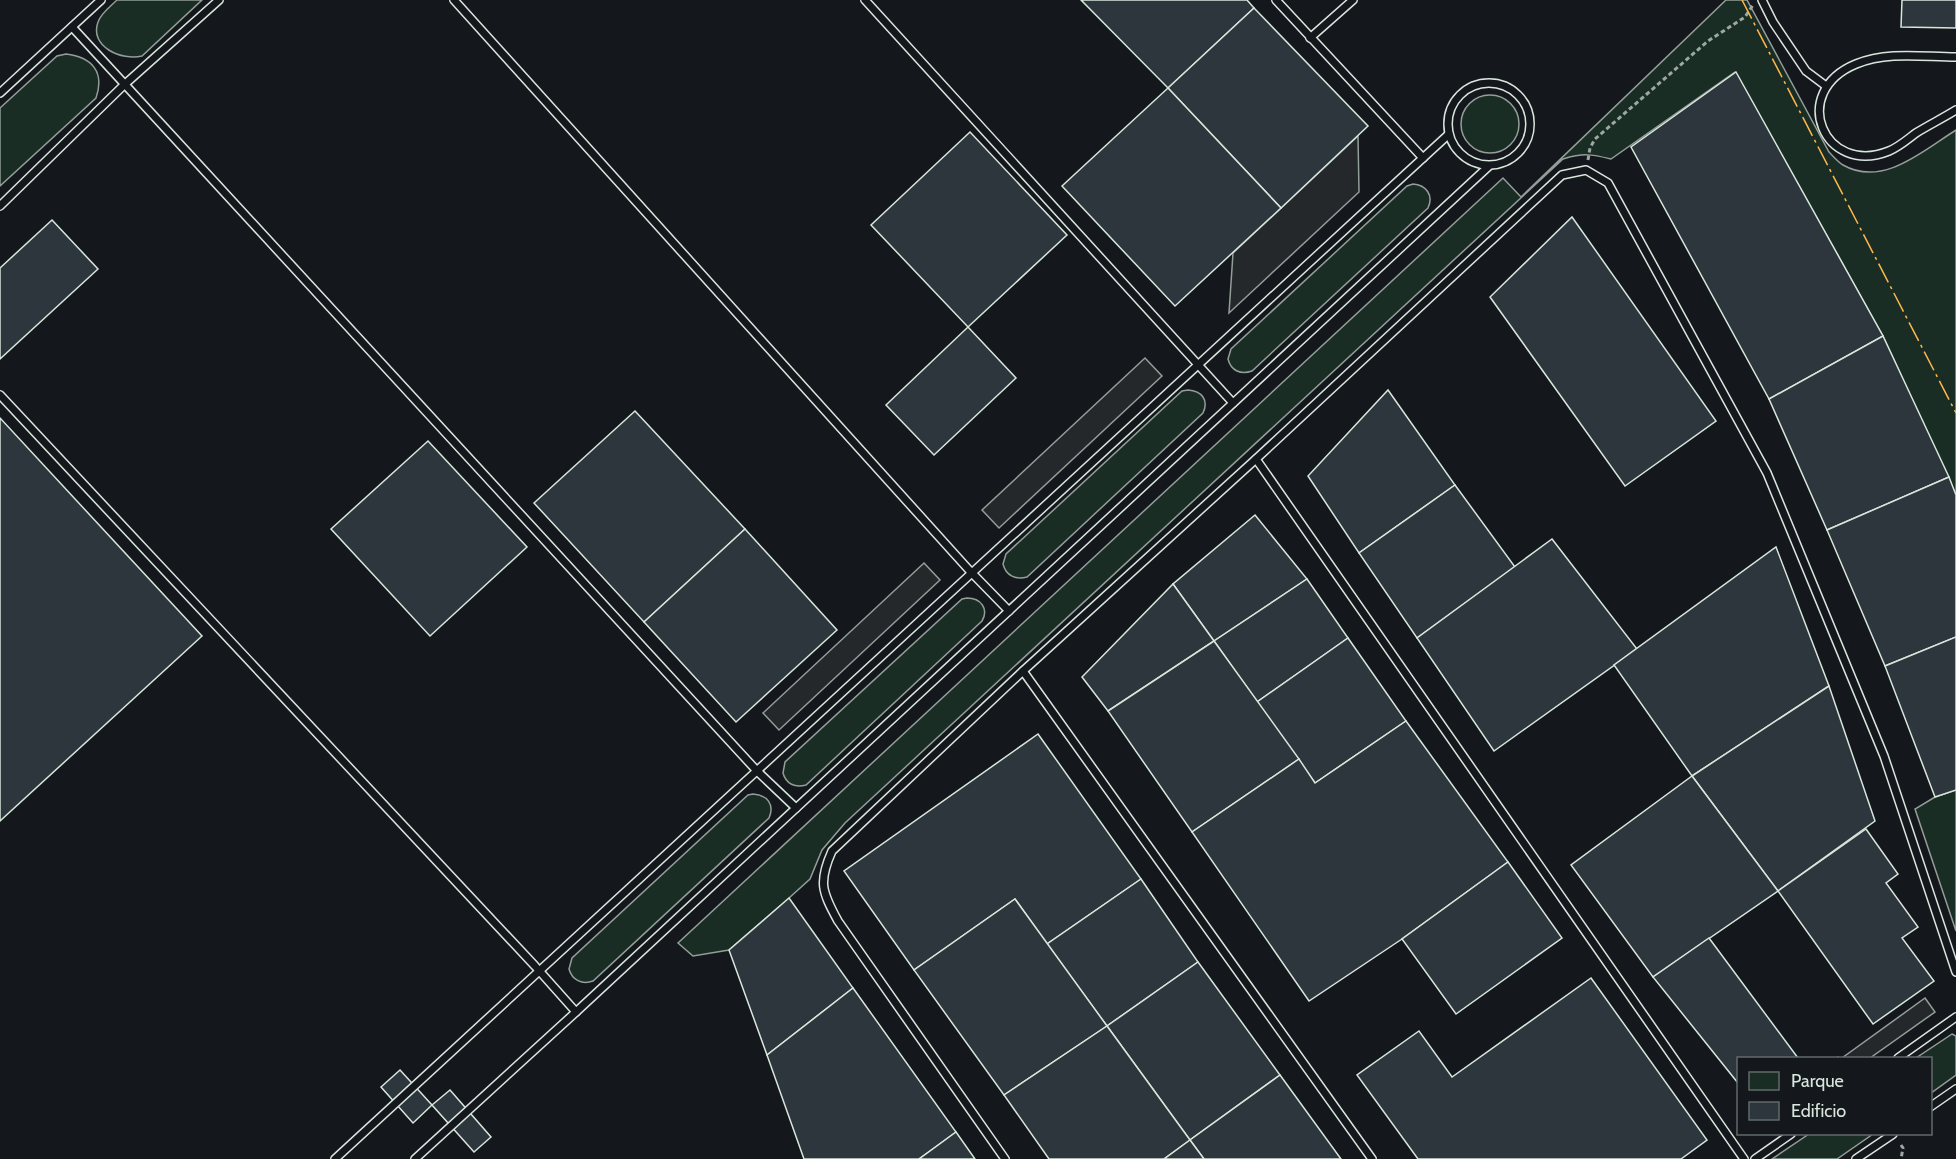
<svg xmlns="http://www.w3.org/2000/svg" width="1956" height="1159" font-family="Cabin,sans-serif">
<rect width="100%" height="100%" fill="#14181c"/>
<!-- green -->
<g fill="#1a2d24" stroke="#939e99" stroke-width="1.5">
<path d="M117,0H202L142,56C122,61 89,47 98,22C101,13 111,6 117,0Z"/>
<path d="M1726,0H1747L1829,152C1833,156 1838,162 1843,165C1883,188 1924,150 1956,130V495L1883,336L1735,72L1611,159C1591,154 1583,153 1563,159L845,823L822,850L810,879L789,898L729,950L693,956L678,943L1503,178L1521,197Z"/>
<path d="M66,54C92,57 105,72 96,98L0,186V108L57,56Z"/>
<circle cx="1490" cy="124" r="29"/>
<path d="M1413,184C1426,185 1434,195 1428,208L1252,371C1241,375 1231,371 1228,359L1231,349L1407,186Z"/>
<path d="M1188,390C1202,391 1209,400 1203,413L1027,577C1016,580 1006,576 1003,564L1006,554L1182,391Z"/>
<path d="M967,598C981,598 989,609 982,621L806,785C795,788 786,784 783,773L785,762L962,599Z"/>
<polygon points="1956,790 1956,931 1915,809 1935,797"/>
<path d="M753,794C767,795 775,804 769,818L593,981C582,985 572,980 569,969L572,958L748,795Z"/>
<polygon points="1952,1034 1956,1036 1956,1075 1931,1093 1930,1058 1916,1058"/>
<polygon points="1809,1134 1873,1134 1837,1159 1772,1159"/>
</g>
<!-- parking -->
<g fill="#24282b" stroke="#939e99" stroke-width="1.5">
<polygon points="1358,136 1359,192 1229,313 1233,253"/>
<polygon points="1145,358 1162,376 999,528 982,510"/>
<polygon points="924,563 940,580 779,730 763,713"/>
<polygon points="1925,998 1935,1012 1870,1058 1842,1058"/>
</g>
<!-- building -->
<g fill="#2c363c" stroke="#d8e6dc" stroke-width="1.5">
<polygon points="1081,0 1247,0 1254,8 1168,88"/>
<polygon points="1902,0 1956,0 1956,28 1901,27"/>
<polygon points="1254,8 1368,126 1281,208 1168,88"/>
<polygon points="1736,72 1883,336 1769,399 1631,147"/>
<polygon points="1168,88 1281,208 1175,306 1062,186"/>
<polygon points="970,132 1067,235 968,327 871,225"/>
<polygon points="1572,217 1716,421 1625,486 1490,297"/>
<polygon points="52,220 98,269 0,359 0,268"/>
<polygon points="968,327 1016,378 934,455 886,405"/>
<polygon points="1883,336 1949,477 1827,530 1769,399"/>
<polygon points="1388,390 1455,485 1359,553 1308,476"/>
<polygon points="635,411 745,529 644,622 534,503"/>
<polygon points="0,418 202,636 0,821"/>
<polygon points="428,441 527,547 430,636 331,529"/>
<polygon points="1949,477 1956,495 1956,637 1885,666 1827,530"/>
<polygon points="1455,485 1515,567 1417,638 1359,553"/>
<polygon points="1255,515 1307,579 1214,641 1173,584"/>
<polygon points="745,529 837,630 736,722 644,622"/>
<polygon points="1552,539 1637,649 1494,751 1417,638"/>
<polygon points="1776,547 1829,686 1692,776 1614,665"/>
<polygon points="1307,579 1348,638 1257,702 1214,641"/>
<polygon points="1173,584 1214,641 1108,711 1082,677"/>
<polygon points="1956,637 1956,790 1935,797 1885,666"/>
<polygon points="1348,638 1406,721 1315,783 1257,702"/>
<polygon points="1214,641 1299,759 1192,832 1108,711"/>
<polygon points="1829,686 1875,821 1778,891 1692,776"/>
<polygon points="1406,721 1508,862 1402,939 1309,1001 1192,832 1299,759 1315,783"/>
<polygon points="1038,734 1141,879 1047,944 1015,899 914,970 844,871"/>
<polygon points="1692,776 1778,891 1653,977 1571,865"/>
<polygon points="1866,829 1898,874 1886,883 1918,927 1902,938 1934,981 1873,1024 1778,891"/>
<polygon points="1508,862 1562,938 1456,1014 1402,939"/>
<polygon points="1141,879 1198,962 1107,1026 1047,944"/>
<polygon points="789,898 853,988 767,1055 729,950"/>
<polygon points="1015,899 1107,1026 1004,1095 914,970"/>
<polygon points="1709,938 1798,1058 1738,1058 1738,1083 1653,977"/>
<polygon points="1198,962 1280,1075 1190,1140 1107,1026"/>
<polygon points="1591,978 1707,1140 1681,1159 1418,1159 1357,1075 1419,1031 1452,1077"/>
<polygon points="853,988 956,1132 919,1159 804,1159 767,1055"/>
<polygon points="1107,1026 1190,1140 1164,1159 1049,1159 1004,1095"/>
<polygon points="400,1070 432,1105 413,1123 381,1087"/>
<polygon points="1280,1075 1341,1159 1204,1159 1190,1140"/>
<polygon points="450,1090 491,1137 474,1152 432,1105"/>
<polygon points="956,1132 975,1159 919,1159"/>
<polygon points="1190,1140 1204,1159 1164,1159"/>
</g>
<g fill="none" stroke-linecap="round" stroke-linejoin="round">
<!-- service casing -->
<g stroke="#d8e6dc" stroke-width="10">
<g id="service">
<polyline points="454,0 969,570 1009,611"/>
<polyline points="865,0 1233,403"/>
<polyline points="1276,0 1423,158"/>
<polyline points="1762,0 1773,22 1806,71 1826,86"/>
<polyline points="72,27 757,771 796,808"/>
<polyline points="1310,38 1353,0"/>
<path d="M1956,57C1923,57 1888,51 1856,64C1788,92 1824,177 1889,151C1899,147 1908,139 1916,133C1929,125 1943,118 1956,110"/>
<circle cx="1489" cy="124" r="41"/>
<polyline points="0,93 101,0"/>
<polyline points="0,206 124,85 219,0"/>
<polyline points="0,395 535,966 576,1012"/>
<polyline points="1256,459 1744,1159"/>
<polyline points="1023,671 1372,1159"/>
<polyline points="1898,1058 1956,1017"/>
<polyline points="1930,1107 1956,1089"/>
<polyline points="335,1159 1449,134"/>
<polyline points="415,1159 576,1012 1489,166"/>
<path d="M1005,1159L838,921C822,892 818,882 832,851L1023,671L1256,459L1562,175L1586,170L1608,183L1767,473L1884,756L1956,972"/>
<polyline points="1755,1159 1791,1134"/>
<polyline points="1856,1159 1893,1134"/>
</g>
</g>
<!-- path -->
<g stroke="#9da8a2" stroke-width="3" stroke-dasharray="4.5 3" stroke-linecap="butt">
<polyline points="1588,160 1590,148 1595,139 1708,41 1745,17 1753,5"/>
<polyline points="1837,1057 1838,1058"/>
<polyline points="1901,1145 1903,1148 1901,1159"/>
</g>
<!-- service -->
<use href="#service" stroke="#14181c" stroke-width="7"/>
<!-- power -->
<polyline stroke="#ffb74d" stroke-width="1.5" stroke-dasharray="21 4.5 3 4.5" stroke-linecap="butt" points="1742,0 1956,413"/>
</g>
<!-- legend -->
<rect x="1737" y="1057" width="195" height="78" fill="#14181c" stroke="#626a69" stroke-width="1.5"/>
<rect x="1749" y="1072" width="30" height="18" fill="#1a2d24" stroke="#626a69" stroke-width="1.5"/>
<text x="1791" y="1087" font-size="18" fill="#d8e6dc">Parque</text>
<rect x="1749" y="1102" width="30" height="18" fill="#2c363c" stroke="#626a69" stroke-width="1.5"/>
<text x="1791" y="1117" font-size="18" fill="#d8e6dc">Edificio</text>
</svg>
